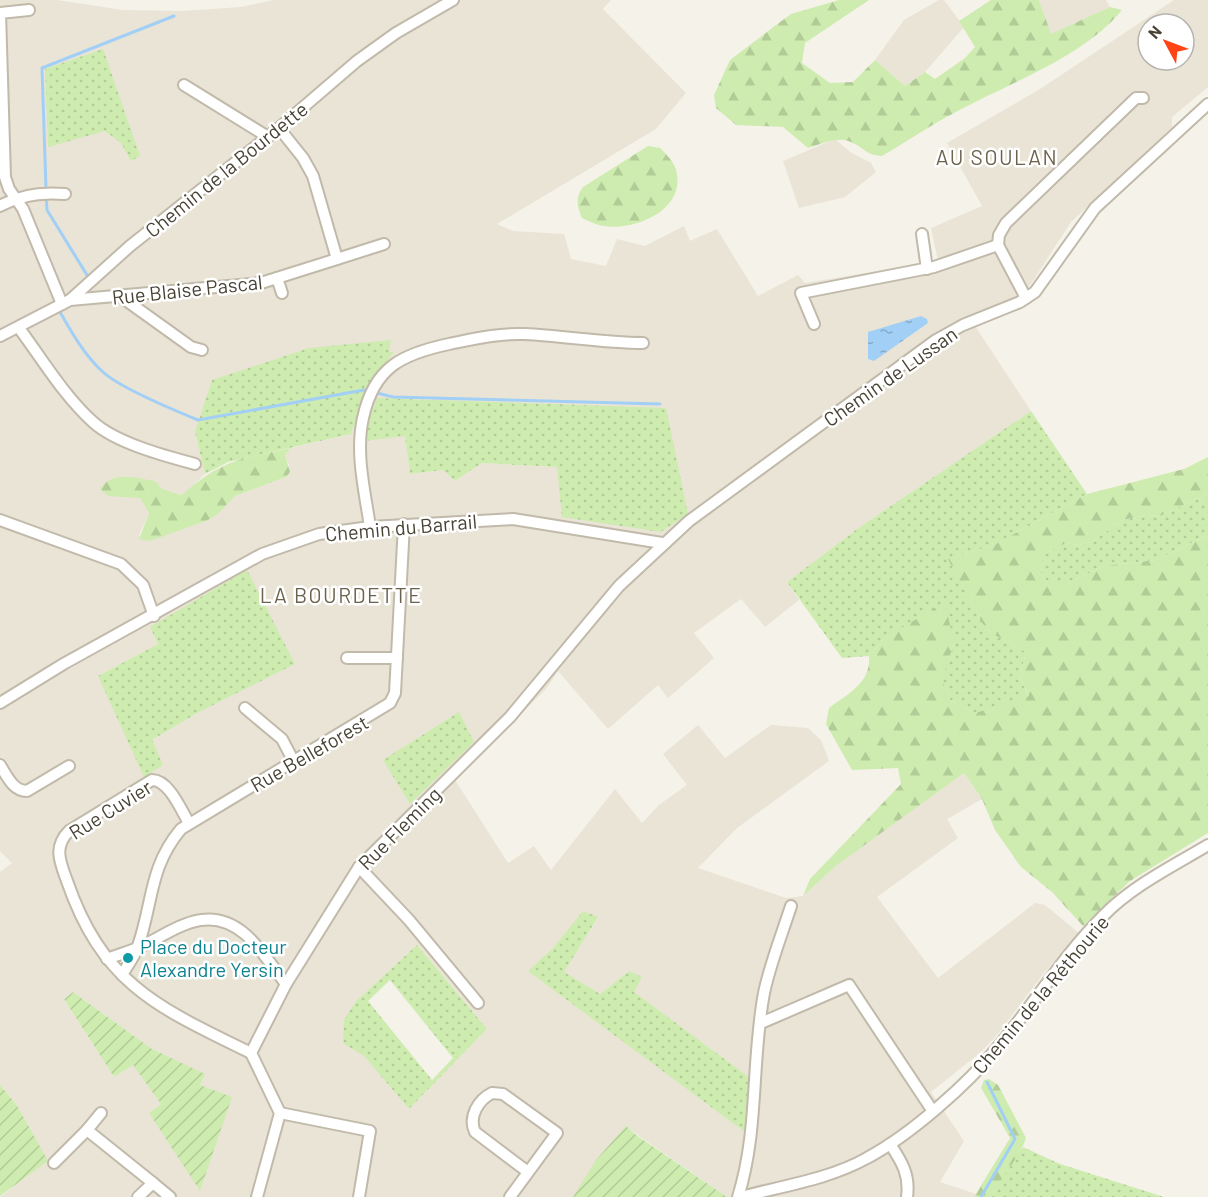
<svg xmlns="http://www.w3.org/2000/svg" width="1208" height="1197" font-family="Barlow,sans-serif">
<defs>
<pattern id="grass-dots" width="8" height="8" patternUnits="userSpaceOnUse" patternTransform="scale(1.5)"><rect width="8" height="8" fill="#ceecaf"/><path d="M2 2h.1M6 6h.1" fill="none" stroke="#b2cc97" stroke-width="1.8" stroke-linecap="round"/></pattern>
<pattern id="forest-firs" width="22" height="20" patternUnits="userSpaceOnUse" patternTransform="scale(1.5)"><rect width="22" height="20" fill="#ceecaf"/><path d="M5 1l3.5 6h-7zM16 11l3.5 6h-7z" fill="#b2cc97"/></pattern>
<pattern id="garden-furrows" width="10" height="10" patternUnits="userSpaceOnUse" patternTransform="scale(1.5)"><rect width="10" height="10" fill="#ceecaf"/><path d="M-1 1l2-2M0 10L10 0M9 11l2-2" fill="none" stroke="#b2cc97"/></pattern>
<pattern id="water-ripples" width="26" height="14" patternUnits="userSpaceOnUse" patternTransform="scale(1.5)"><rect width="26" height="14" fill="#a2cff5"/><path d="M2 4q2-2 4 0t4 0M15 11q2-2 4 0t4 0" fill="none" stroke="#86aac7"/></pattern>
</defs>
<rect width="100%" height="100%" fill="#f5f2e9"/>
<!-- residential -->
<g fill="#e9e4d6" fill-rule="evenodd">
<path d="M0,0H57L123,10L182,11L241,7L273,0H611L603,9L686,93L656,129L497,224L513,231L564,234L571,259L606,266L617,239L645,246L684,226L690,241L717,229L758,296L798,275L805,283L938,261L931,228L982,206L947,143L1040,89L1174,0H1208V87L1172,117V127L1071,222L1029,287L1014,297L969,317L1031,411L857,529L787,582L799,600L765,627L741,599L694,633L714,658L668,698L658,685L608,729L558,671L546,689L455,780L508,863L534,846L551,870L615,789L642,823L659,805L687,785L663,754L698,725L725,758L771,725L808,728L821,740L829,761L737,828L698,868L786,898L803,896L837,865L928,796L964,773L982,799L947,819L958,838L877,897L938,978L1035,903L1045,905L1079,933L1044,973L997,1035L981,1052L931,1092L964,1141L940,1182L976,1194L974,1197H727L626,1127L573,1197H0L47,1161L16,1104L0,1085V872L12,863L0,851ZM1148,24H1184V60H1148ZM393,353L367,386L351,434L291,448L284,455L289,465L286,477L235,496L219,513L150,541L139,535L149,513L140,498L162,489L183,495L205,474L195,432ZM377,399H430L687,514L661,532L557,467L482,463L455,481L443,470L410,474L405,435ZM151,627L199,712L152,740L98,676L158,644ZM583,912L598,918L563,972L600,994L629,971L641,977L633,992L750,1078L746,1133L529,971L553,948ZM417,945L487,1029L409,1109L364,1056L356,1001ZM73,992L152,1049L204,1074L200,1085L149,1113L161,1104L133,1064L114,1077L64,999Z"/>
<polygon points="939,0 944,0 964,27 925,72 905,86 875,60 904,20"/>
<polygon points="1039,0 1106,0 1110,7 1051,35"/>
<polygon points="835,139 850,152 871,163 876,172 845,197 799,208 783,161"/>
</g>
<!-- grass -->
<g fill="url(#grass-dots)" fill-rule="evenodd">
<polygon points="103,49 140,156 131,161 121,143 105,131 48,147 45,69"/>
<polygon points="391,340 389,352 394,352 367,386 351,434 228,462 205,474 195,432 212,380 309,348"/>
<polygon points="377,398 666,408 688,514 661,532 562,517 557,467 482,463 455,481 443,470 410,474 405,436 364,441 365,430"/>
<polygon points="1031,411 1087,494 994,545 949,559 982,623 991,633 1026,652 1020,678 1029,697 975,713 951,701 941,680 954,643 887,636 869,656 842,658 787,582 857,529"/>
<polygon points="1208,494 1208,535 1156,560 1104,566 1070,582 1047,582 1041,572 1042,555 1066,543 1079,545 1091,542 1123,520 1146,515 1160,516"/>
<polygon points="247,570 295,664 199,712 152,740 163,765 144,777 98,676 158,644 150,627"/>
<polygon points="459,712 474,742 410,804 383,760"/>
<polygon points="583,911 598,917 564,972 600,994 629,971 642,977 634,992 750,1078 746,1133 528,971 553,948"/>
<path d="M417,945L487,1029L409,1109L364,1056L343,1043L344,1020L356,1001ZM390,980L453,1058L432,1080L368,1001Z"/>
<polygon points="1023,1147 1060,1164 1164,1197 992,1197 999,1180"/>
</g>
<!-- forest -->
<g fill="url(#forest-firs)">
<path d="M839,0H869L805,43L802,63L830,83L853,82L875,60L905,86L925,72L935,79L965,58L975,47L959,21L991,0H1039L1051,34L1110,7L1122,10C1084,57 1007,84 954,113C929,126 906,142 882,156C865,155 865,148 851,142C837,136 822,144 808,148L783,127L736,125L716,108L714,95L730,60L776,25L791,14Z"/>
<path d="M648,146L660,148C666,154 674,162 676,170C687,210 635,231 604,226C596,225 589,221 582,218C577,206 575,197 583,187Z"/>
<path d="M291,448L285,455L290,472L286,477L235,496L219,513L208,520L150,541L139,539L149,513L140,498L108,496L100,489C113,470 135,478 155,481L162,489L182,495C222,459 241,459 291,448Z"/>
<path d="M1208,457V494L1160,516L1146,515L1123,520L1091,542L1079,545L1066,543L1043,555L1041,572L1047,582H1070L1104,566L1156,560L1208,535V833L1130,881L1083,926L1052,892L1021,867L995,830L982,799L964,773L837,865L803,896L810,879L901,784L898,768L852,770L826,724L829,708C849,693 871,683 869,656L887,636L939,606L946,607L954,643L942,680L951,701L975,713L1029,696L1020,678L1026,652L991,633L982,623L948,559L994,545L1087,494L1184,469Z"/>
<path d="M989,1079L998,1085L1026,1138C1019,1159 1001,1176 992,1197H974L1010,1138L981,1088L984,1080Z"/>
</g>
<!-- garden -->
<g fill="url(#garden-furrows)">
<polygon points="73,992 152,1049 205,1074 200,1085 232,1097 200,1191 149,1113 161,1104 133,1065 114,1077 64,999"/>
<polygon points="0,1085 16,1104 48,1161 0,1196"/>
<polygon points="626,1126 636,1135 727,1197 573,1197 596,1160"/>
</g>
<!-- water -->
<polygon fill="url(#water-ripples)" points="921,316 927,319 928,323 874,361 868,359 868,332"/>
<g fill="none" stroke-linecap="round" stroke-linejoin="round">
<!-- stream -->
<g stroke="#a2cff5" stroke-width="3">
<polyline points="46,189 42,68 174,16"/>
<polyline points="46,195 47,210 87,275"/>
<path d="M60,312C72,333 85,356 103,372C119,387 176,411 198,420L364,390"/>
<polyline points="377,393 393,397 660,404"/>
<polyline points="981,1197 1015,1139 987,1082"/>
</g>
<!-- minor casing -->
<g stroke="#c1baaa" stroke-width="14">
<g id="minor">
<polyline points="29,10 0,13 5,177 9,189 23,209 62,304"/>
<polyline points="184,85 268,137"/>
<path d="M0,206C21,194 42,192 65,194"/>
<polyline points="922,234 927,269"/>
<polyline points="998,245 999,235 1006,223 1136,98 1143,98"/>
<polyline points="337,259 384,244"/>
<polyline points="277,278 282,293"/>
<polyline points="120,296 191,347 202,350"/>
<polyline points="70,300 261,283 337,259 313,176 303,158 279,128"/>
<polyline points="814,324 801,293 934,267 998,245 1026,298"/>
<path d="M19,328C42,359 64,396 93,422C116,443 165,456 195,464"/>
<polyline points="0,336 70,300 130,246 279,128 357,61 396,33 453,0"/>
<polyline points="0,520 121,564 143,585 154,616"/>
<path d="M370,527C365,492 355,453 363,418C374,367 402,354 449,344C474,339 499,333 525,334C565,336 603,343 643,343"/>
<polyline points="347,658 397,658"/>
<polyline points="0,703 65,663 262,554 319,534 370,527 513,519 662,543"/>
<polyline points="245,708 282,739 294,762"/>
<path d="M0,765C7,776 13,791 27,791L69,766"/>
<path d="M189,823C181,810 169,780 152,780L69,831C53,847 60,862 67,881C103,985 159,1008 251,1053"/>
<polyline points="359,867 409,920 478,1003"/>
<path d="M107,959C117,955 128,952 138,948C173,932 206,901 245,934C260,947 273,967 286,984"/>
<path d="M122,975C127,966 135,956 138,946C153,903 149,867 181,829L390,703L395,693L404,524"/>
<polyline points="761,1023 849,985 932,1110"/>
<polyline points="280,1113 370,1131 359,1197"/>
<polyline points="87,1130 101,1113"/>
<path d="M890,1144C902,1162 910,1175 907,1197"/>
<polyline points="54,1163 87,1130 153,1183"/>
<polyline points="138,1197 153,1183 170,1197"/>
<polyline points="257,1197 280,1113 251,1053 286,984 359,867 510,717 619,586 689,521 936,340 963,325 1020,302 1035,292 1095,208 1208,104"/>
<path d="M510,1197L557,1133L503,1094L492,1093C478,1100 468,1117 475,1132L528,1172"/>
<path d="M738,1197C759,1130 751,1062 764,993C770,964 782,934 791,906"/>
<path d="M741,1197C782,1186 830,1179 867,1158C910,1135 967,1085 998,1047C1034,1004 1063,956 1103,916C1132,886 1173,866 1208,845"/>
</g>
</g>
<!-- minor -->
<use href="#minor" stroke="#fff" stroke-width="10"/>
</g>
<!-- markers -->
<circle fill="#0f9aa8" stroke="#fff" stroke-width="2" cx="128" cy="958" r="6"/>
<g text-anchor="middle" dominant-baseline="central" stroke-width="5" stroke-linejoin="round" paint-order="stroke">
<!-- street labels -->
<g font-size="20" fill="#494336" stroke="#fff">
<text transform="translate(226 169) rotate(-39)">Chemin de la Bourdette</text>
<text transform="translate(187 289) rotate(-6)">Rue Blaise Pascal</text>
<text transform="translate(890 376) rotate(-35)">Chemin de Lussan</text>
<text transform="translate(401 527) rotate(-5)">Chemin du Barrail</text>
<text transform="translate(309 753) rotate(-30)">Rue Belleforest</text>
<text transform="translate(110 809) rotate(-32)">Rue Cuvier</text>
<text transform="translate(399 828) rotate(-45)">Rue Fleming</text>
<text transform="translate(1040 994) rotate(-50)">Chemin de la Réthourie</text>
</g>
<!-- culture labels -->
<g font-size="20" fill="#0d838f" stroke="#fff" text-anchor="start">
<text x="140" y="946">Place du Docteur<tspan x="140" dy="23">Alexandre Yersin</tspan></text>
</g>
<!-- neighbourhood labels -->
<g font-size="21" letter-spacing="1.5" fill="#6d624d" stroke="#fff">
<text x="997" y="156">AU SOULAN</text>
<text x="341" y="594">LA BOURDETTE</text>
</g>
</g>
<!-- north arrow -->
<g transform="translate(1166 42) rotate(311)"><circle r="28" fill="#ffffff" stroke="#b6b4af" stroke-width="1.5"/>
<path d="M0-4.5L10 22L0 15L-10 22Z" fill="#ff4416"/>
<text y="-9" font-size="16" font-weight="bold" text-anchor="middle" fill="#494336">N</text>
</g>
</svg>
